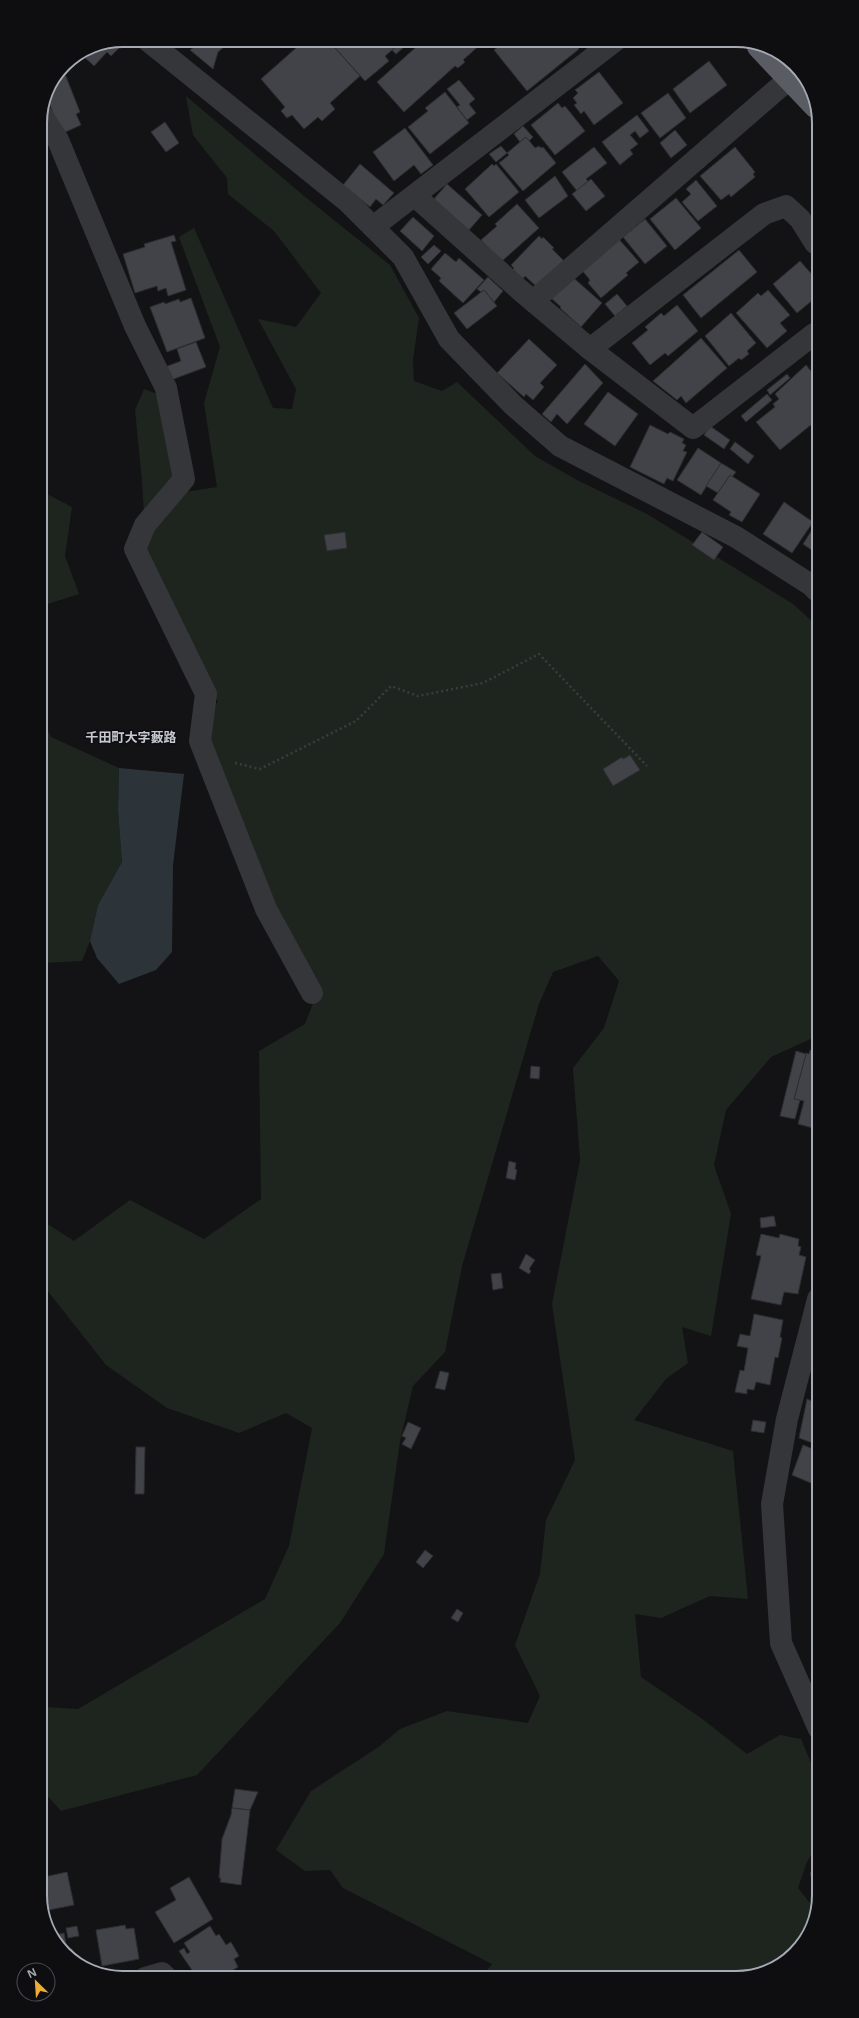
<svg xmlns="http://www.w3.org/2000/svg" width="859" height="2018" font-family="'Open Sans','Noto Sans JP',sans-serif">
<rect width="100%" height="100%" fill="#131315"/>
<!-- green -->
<g fill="#1e251f">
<polygon points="186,96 304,196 390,265 419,318 413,360 414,381 442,391 457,382 535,456 577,480 647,514 793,604 816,625 817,1036 771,1057 726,1110 714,1165 731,1214 711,1336 682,1327 688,1363 666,1379 634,1420 733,1451 748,1599 710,1596 661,1618 635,1614 641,1677 701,1718 747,1754 780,1735 801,1739 819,1782 819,1841 806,1864 798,1888 814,1908 802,1945 762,1974 483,1975 492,1964 343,1888 330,1870 305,1871 276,1850 311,1791 380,1746 400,1729 447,1711 528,1723 540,1696 515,1645 540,1574 546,1520 575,1460 552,1304 580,1160 573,1068 604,1028 619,981 598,956 553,972 539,1004 462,1266 445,1352 413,1386 400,1441 384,1554 340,1623 197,1775 61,1811 44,1792 44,1707 78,1709 265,1599 289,1546 312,1428 286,1413 239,1433 167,1408 106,1365 43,1285 43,1221 74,1241 130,1200 204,1239 261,1199 259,1051 305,1024 320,985 272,909 204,741 209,710 218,702 142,559 149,524 179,493 217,487 204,403 220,347 179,237 194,228 273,408 292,409 296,389 258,319 296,327 321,293 274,231 228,194 227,178 193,135"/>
<polygon points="144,389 160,395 174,476 144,513 142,481 135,410"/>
<polygon points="41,491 72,507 65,556 79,594 48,604 41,592"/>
<polygon points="42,718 51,737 119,768 118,811 122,862 98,905 90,941 82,961 42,963"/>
</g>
<!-- water -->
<polygon fill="#2c343a" points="119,768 184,774 173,865 172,952 156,970 119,984 97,958 90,941 98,905 122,862 118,811"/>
<!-- building -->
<g fill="#424348" stroke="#2d2e31">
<polygon points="203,40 232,40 218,52 213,69 190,50"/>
<polygon points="305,40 328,40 360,76 330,103 335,109 322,121 318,117 304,129 292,115 287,118 281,111 285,107 261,79"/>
<polygon points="328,40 404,40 385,56 389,61 365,81"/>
<polygon points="404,40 412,40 396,54 392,50"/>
<polygon points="424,40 489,40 484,45 482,43 463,60 465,62 458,68 455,66 404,112 377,82"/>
<polygon points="506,40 572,40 579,49 527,91 494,50"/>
<polygon points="118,41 122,45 111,56 107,52 94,66 81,54 92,46"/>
<polygon points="709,61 727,85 690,113 673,89"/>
<polygon points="63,69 80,112 76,114 81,125 61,134 46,95 61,70"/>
<polygon points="599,72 623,103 594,125 584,111 581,114 574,105 577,103 573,98 578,93 575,90"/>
<polygon points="459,80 475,99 469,104 476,113 467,120 457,107 460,105 447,89"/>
<polygon points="445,92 469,123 430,154 408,127 428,111 425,108"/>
<polygon points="668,93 686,118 660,138 641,113"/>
<polygon points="558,103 562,108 565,106 585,131 555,155 531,125"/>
<polygon points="637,115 649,131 640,138 635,131 630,135 638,144 630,150 633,154 620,165 602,142"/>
<polygon points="165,122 179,143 166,152 151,132"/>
<polygon points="523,126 533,137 529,141 526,137 520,142 514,134"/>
<polygon points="405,128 433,165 421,174 414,165 394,181 373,152"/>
<polygon points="675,130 687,145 671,158 660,143"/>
<polygon points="526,137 535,148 539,146 541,148 543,147 556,163 523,191 499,163 509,155 507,153"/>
<polygon points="501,146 507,153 496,162 489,154"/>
<polygon points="594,147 607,163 586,179 588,181 577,191 562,172"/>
<polygon points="735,147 755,172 753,174 755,177 731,197 729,194 721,200 700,176"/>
<polygon points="360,164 394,193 383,205 376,199 370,207 343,185"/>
<polygon points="492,164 494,166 496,164 519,192 489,217 465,189"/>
<polygon points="555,176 568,196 539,218 525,200"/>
<polygon points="591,179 605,196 586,211 572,194"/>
<polygon points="696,180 717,206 698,221 682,202 691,194 686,189"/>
<polygon points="447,184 482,215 463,237 427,207"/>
<polygon points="676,198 701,228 675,250 650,219"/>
<polygon points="517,204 539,228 501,262 481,240 497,226 495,224"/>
<polygon points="413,217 434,236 422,251 400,231"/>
<polygon points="645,219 667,246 645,264 623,237"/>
<polygon points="174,235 176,241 171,242 186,290 168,296 166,288 158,291 157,286 135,293 123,254 145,247 144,244"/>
<polygon points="539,236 542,239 543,237 554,248 552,249 564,261 538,288 525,276 522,280 512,270 514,268 511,265"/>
<polygon points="617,237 639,262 626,273 628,275 601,298 588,283 590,280 581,269"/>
<polygon points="434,245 441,251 428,264 421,257"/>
<polygon points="739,250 757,272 701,318 683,295"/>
<polygon points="445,253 456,262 459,258 484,280 463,303 439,281 441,278 431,269"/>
<polygon points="800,261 815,278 815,298 797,313 773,284"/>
<polygon points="569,274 602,303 581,327 560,308 561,307 550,297"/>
<polygon points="488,277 503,291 494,302 484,290 481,292 477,289"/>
<polygon points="484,290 497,306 467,329 454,313"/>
<polygon points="768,290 790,315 780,323 787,331 767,348 736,313 758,293 761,296"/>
<polygon points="617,294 627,306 615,316 605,304"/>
<polygon points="191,298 205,338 167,352 150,307 164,302 165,304 179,299 180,302"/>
<polygon points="677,305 698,331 668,356 665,353 650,365 632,343 648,330 645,327 661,313 664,316"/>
<polygon points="731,313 756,343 747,351 749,354 741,360 739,358 729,366 705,336"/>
<polygon points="701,338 727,368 686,403 681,396 677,400 653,381"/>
<polygon points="529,339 557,365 540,383 544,387 533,400 526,394 524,397 497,373"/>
<polygon points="196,342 206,367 171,380 165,367 181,361 177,349"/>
<polygon points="585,364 603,383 567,424 557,414 551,422 542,414"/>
<polygon points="806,365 815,376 815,428 812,424 780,450 756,422 775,407 773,404 779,399 775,394"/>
<polygon points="787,374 790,378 770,395 767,390"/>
<polygon points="608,392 638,414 615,446 584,424"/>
<polygon points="767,394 772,400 746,422 741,416"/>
<polygon points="650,425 668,434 670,432 684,439 682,443 686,445 683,451 687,452 673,481 667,478 664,484 630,467"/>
<polygon points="710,426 730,440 724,449 704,435"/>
<polygon points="735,442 754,456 748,464 730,449"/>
<polygon points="698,448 721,463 701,495 677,480"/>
<polygon points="721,463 736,472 732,477 730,475 718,493 706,486"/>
<polygon points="730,475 760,494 742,522 729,515 731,512 713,500"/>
<polygon points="784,502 813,522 792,553 763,534"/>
<polygon points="812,530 816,532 816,553 803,544"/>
<polygon points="345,532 347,548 327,551 324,535"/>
<polygon points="702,532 723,547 714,560 692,545"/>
<polygon points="630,755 640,770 613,786 603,769 622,757 623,759"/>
<polygon points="810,1050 817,1051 817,1129 798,1124 804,1101 794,1099 806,1053 809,1054"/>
<polygon points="796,1051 806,1054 794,1099 800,1100 795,1119 780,1116"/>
<polygon points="531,1066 540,1067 539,1079 530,1078"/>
<polygon points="509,1161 516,1163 515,1169 517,1170 515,1180 506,1178"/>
<polygon points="774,1216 776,1226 761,1228 760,1218"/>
<polygon points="761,1234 779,1238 780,1234 799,1239 798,1246 801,1247 799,1255 806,1257 798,1294 784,1292 781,1305 751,1299 761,1256 756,1255"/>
<polygon points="526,1254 535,1260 529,1269 531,1271 529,1274 519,1268"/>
<polygon points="501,1273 503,1288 493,1290 491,1274"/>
<polygon points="754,1314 783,1320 780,1337 782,1338 778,1358 775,1357 770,1385 756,1382 754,1390 747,1389 747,1394 735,1392 740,1370 744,1371 748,1348 737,1346 740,1334 750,1336"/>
<polygon points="818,1367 818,1380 815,1378"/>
<polygon points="440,1371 449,1373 445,1390 435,1388"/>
<polygon points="807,1399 816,1403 818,1399 818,1445 799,1438"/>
<polygon points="753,1420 766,1422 764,1433 751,1431"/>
<polygon points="408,1422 421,1428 411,1449 402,1444 406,1438 402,1436"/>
<polygon points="803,1445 818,1451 818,1486 792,1475"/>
<polygon points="136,1447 145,1447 144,1494 135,1494"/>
<polygon points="425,1550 433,1556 423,1568 416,1562"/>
<polygon points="457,1609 463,1613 458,1622 451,1618"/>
<polygon points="235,1789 258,1792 250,1810 232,1808"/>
<polygon points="232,1808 250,1810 241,1885 220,1882 221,1878 219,1878 222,1839 231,1815"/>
<polygon points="819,1869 819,1895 810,1873"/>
<polygon points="67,1872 74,1905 44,1911 44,1877"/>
<polygon points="189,1877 213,1919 174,1943 155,1912 176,1900 170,1888"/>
<polygon points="125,1925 126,1929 134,1928 139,1959 102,1966 96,1930"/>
<polygon points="77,1926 79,1936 68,1938 66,1928"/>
<polygon points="210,1926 216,1936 219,1934 226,1945 231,1942 239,1956 234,1959 238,1967 222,1977 202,1977 198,1971 194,1973 179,1951 184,1948 187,1954 190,1952 184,1943"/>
<polygon points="64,1933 67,1950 72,1949 75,1961 55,1935"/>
</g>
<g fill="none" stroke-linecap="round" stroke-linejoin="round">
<!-- path -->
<polyline stroke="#3b3c41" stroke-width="2.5" stroke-dasharray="2 3" stroke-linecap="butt" points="235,763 260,769 356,721 391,686 418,696 483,683 539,654 647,766"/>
<!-- minor -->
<g stroke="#35363a" stroke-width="22">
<polyline points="147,40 348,202 403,257 449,339 513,405 560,446 736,537 811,585 816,590"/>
<polyline points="41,114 58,140 135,326 166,388 184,479 145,525 135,549 206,694 200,741 266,909 312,993"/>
<polyline points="415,196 520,290 590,349 693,428 814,334 815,336"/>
<polyline points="373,227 616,40"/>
<polyline points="533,301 789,79"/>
<polyline points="590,349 764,214 786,206 800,219 815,243"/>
<polyline points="818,1299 787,1419 772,1504 781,1643 819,1729"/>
<polyline points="145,1978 162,1973 166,1977"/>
</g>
<!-- trunk -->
<polyline stroke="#595c62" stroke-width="22" points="758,47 815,107"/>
</g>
<g text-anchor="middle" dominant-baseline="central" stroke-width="3" stroke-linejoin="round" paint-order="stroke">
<!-- quarter labels -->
<g font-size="13" font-weight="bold" fill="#c6c9d1" stroke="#0e0e10">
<text x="131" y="737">千田町大字藪路</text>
</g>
</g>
<!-- crop -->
<path d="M0 0H859V2018H0ZM123 47H736A76 76 0 0 1 812 123V1895A76 76 0 0 1 736 1971H123A76 76 0 0 1 47 1895V123A76 76 0 0 1 123 47Z" fill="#0e0e10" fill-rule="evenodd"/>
<path fill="none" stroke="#a5aab5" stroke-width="2" d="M123 47H736A76 76 0 0 1 812 123V1895A76 76 0 0 1 736 1971H123A76 76 0 0 1 47 1895V123A76 76 0 0 1 123 47Z"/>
<!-- north arrow -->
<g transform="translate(36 1982) rotate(335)"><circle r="19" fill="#0e0e10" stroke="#4a4c52"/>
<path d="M0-3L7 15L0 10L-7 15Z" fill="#edac34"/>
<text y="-6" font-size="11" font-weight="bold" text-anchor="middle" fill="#a5aab5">N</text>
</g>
</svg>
